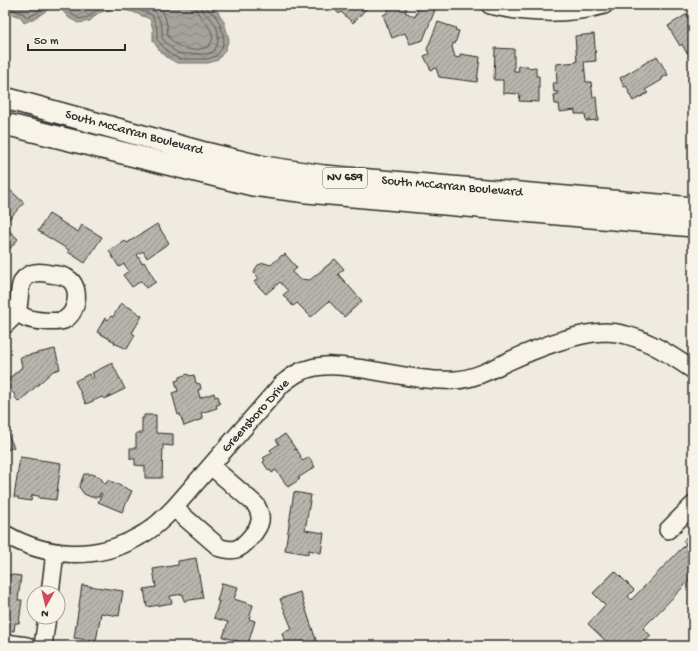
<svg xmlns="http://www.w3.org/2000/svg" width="698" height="651" font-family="'Gochi Hand',sans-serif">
<defs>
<pattern id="water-waves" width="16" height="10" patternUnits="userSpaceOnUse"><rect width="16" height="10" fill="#a4a29a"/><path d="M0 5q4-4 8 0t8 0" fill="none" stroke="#86847e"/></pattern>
<pattern id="building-hatch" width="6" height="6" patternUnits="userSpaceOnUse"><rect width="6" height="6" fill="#b8b5ae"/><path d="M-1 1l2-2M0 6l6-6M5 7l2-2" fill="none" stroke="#96938e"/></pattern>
</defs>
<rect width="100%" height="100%" fill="#efebe0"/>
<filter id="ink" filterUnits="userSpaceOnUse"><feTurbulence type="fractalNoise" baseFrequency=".025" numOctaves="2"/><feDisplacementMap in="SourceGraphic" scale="8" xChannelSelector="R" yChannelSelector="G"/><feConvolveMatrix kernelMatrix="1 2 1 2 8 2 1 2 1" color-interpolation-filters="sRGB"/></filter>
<g filter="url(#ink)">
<!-- water -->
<polygon fill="url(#water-waves)" stroke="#74726e" points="8,5 208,5 218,12 224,22 229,39 225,50 218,60 208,63 177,63 168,58 160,51 153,41 153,29 150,19 133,12 115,8 98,13 90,21 78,23 69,18 61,9 50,8 37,17 24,23 21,17 8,13"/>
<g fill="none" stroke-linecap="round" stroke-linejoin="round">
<!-- shore -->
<g stroke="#5b5b57" stroke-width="1">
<polyline points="12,5 13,10 23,13 27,17 35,14 47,5"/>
<path d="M59,5C66,6 72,15 79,19L88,17L97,10L112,5"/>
<polyline points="119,5 135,8 152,15 157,28 157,40 170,54 179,59 207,59 216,56 222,48 224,39 220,24 215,15 207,9 206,5"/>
<path d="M140,5L154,11L157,14L162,27V38L173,50L180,54H206L213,52C221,42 220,27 210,18C205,13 201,12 201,5"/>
<path d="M156,5C167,12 167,25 168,36C178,50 192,52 208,47C223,31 196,20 195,5"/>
</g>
</g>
<!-- building -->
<g fill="url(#building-hatch)" stroke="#2b2b2b">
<polygon points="331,5 363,5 367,8 353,23 341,12 339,14"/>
<polygon points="390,5 408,5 405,12 415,17 420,5 435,10 423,40 410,44 405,33 392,38 383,15 387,13"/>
<polygon points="687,14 693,24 693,54 686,52 682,44 680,46 668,26"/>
<polygon points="438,22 456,28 455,30 459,31 455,44 453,43 452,47 455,57 460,58 460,54 480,57 477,82 439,77 436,68 431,70 424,56 429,54 427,49"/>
<polygon points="594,34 596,61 584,62 586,82 591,82 593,97 596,97 598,120 586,121 585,114 575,114 575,110 560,112 559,104 555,104 554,95 558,94 558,92 554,92 553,83 557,83 556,64 577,62 575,36"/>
<polygon points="495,48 514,49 514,71 519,71 518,66 528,66 528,68 536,67 536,76 539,76 539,102 519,101 520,94 503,93 503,80 494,80"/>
<polygon points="657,56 668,75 662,78 662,80 645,90 648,93 633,101 628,92 629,91 626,86 624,87 620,78"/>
<polygon points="9,189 24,203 5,223 5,190"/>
<polygon points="49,214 78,232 82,225 102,237 85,263 68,252 69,250 38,231"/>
<polygon points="157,224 169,243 147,258 143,251 137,255 142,263 144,262 156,282 146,288 141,281 132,287 123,275 129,271 124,264 119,267 109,251 125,241 127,243"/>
<polygon points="5,227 18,239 7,252 5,250"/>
<polygon points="285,254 297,268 292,272 299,279 310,280 335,259 344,269 338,274 362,301 344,317 329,301 311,317 297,303 293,306 283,295 288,291 280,282 266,294 254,282 259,278 254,273 256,268 258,265 264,263 271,265 282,255 283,256"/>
<polygon points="121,303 129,308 129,307 142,316 132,333 135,335 127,349 114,343 115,342 97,332 105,318 108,320 111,316 113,317"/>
<polygon points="55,349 60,369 53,371 19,402 14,396 15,395 5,385 5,382 22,367 20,357"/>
<polygon points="112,363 125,389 104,399 102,397 86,404 75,381 89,374 91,379 94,377 92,373"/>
<polygon points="188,374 189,376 194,375 196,383 200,384 201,389 198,390 200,398 214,393 215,397 218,396 220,404 216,405 217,408 201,413 203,419 184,426 180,414 178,415 172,393 178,391 175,381 179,380 179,377"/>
<polygon points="144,415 156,415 156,433 173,434 173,446 163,445 162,478 145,478 145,466 135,465 135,459 130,459 130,448 136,448 136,433 142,433 142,418 144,418"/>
<polygon points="5,429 14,447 5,451"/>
<polygon points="285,434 295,448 295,450 296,449 301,456 300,457 303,461 309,457 315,467 298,478 300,479 288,487 276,470 272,473 270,470 269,471 263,462 265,460 263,458 272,453 270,450 279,444 276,440"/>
<polygon points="20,457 61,463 56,500 39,498 39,496 32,495 31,501 18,499 18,497 14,497"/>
<polygon points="84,474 92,474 100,477 104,483 106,484 108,480 132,491 122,512 98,502 102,494 100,493 99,497 91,497 84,494 79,487"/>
<polygon points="294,492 311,495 305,530 324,533 321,553 309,550 308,554 285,550"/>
<polygon points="693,530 693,577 643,628 651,636 640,646 611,646 588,624 605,605 593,593 615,571 634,590 628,596 631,600 686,544 683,541"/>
<polygon points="196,558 203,598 184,601 183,594 170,596 172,603 147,607 144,589 156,587 153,569 178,565 178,561"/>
<polygon points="5,574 21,576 18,600 22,600 19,623 15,623 14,631 5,630"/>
<polygon points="222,583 238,587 234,599 253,605 249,619 255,621 248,644 223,637 228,622 214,618 219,601 217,601"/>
<polygon points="82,585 123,591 119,616 101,613 96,641 74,638"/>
<polygon points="300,592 318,646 286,646 282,633 292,629 280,599"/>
</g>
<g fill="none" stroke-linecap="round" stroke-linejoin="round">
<!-- minor casing -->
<g stroke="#2b2b2b" stroke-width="20">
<g id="minor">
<path d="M490,5C527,14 568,15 604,5"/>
<path d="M5,325C9,321 15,316 17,311C21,301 17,284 26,277C33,271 42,272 50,274C57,275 64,275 70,280C81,290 77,313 64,320C57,323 34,321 27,318C24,317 20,314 17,312"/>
<path d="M174,508L220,548C225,549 231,551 236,549C244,547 259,529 260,521C261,515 259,511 256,505L211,466"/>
<polyline points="668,530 693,505"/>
<path d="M5,534C46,558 96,561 138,537C152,530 163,519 174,508L282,384C290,378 298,371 308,369C324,364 340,366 356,368C389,372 422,382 455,380C475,379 492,369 509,361C535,349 576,333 605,332C637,332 668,353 693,370"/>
<polyline points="50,593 55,553"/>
<polyline points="5,643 27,646"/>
<polyline points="43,646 47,617"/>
</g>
</g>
<!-- major casing -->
<g stroke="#2b2b2b" stroke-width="24">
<g id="major">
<polyline points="5,98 205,153 264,167 324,176 693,208"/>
<polyline points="5,124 253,185 307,192 693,226"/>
</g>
</g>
<!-- minor -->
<use href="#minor" stroke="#f7f3e8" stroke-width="17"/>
<!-- major -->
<use href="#major" stroke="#f7f3e8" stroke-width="21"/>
</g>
</g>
<g text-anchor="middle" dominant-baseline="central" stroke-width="3.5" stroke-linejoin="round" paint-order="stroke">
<!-- shield labels -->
<rect fill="#f7f3e8" stroke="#686764" stroke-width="1" x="323" y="168" width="44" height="20" rx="3"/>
<g font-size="12" font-weight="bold" fill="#2b2b2b">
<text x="345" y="178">NV 659</text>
</g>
<!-- street labels -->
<g font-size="13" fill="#2b2b2b" stroke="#f7f3e8">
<text transform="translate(134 133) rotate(15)">South McCarran Boulevard</text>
<text transform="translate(452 187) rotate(5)">South McCarran Boulevard</text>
<text transform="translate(256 416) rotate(-48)">Greensboro Drive</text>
</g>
</g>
<!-- margin -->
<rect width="698" height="651" fill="none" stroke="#f7f3e8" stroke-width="20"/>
<rect x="10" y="10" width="678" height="631" fill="none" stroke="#2b2b2b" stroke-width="1.5" filter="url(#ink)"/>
<!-- north arrow -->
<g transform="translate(46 605) rotate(188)"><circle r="19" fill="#f7f3e8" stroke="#a5a39c"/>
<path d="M0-3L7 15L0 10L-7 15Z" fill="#d1495b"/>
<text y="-6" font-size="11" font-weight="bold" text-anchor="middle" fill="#2b2b2b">N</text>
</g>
<!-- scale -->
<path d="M28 44v6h97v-6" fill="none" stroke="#2b2b2b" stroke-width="2"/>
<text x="34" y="44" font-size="12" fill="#2b2b2b" stroke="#f7f3e8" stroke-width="3" paint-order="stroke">50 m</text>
</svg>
